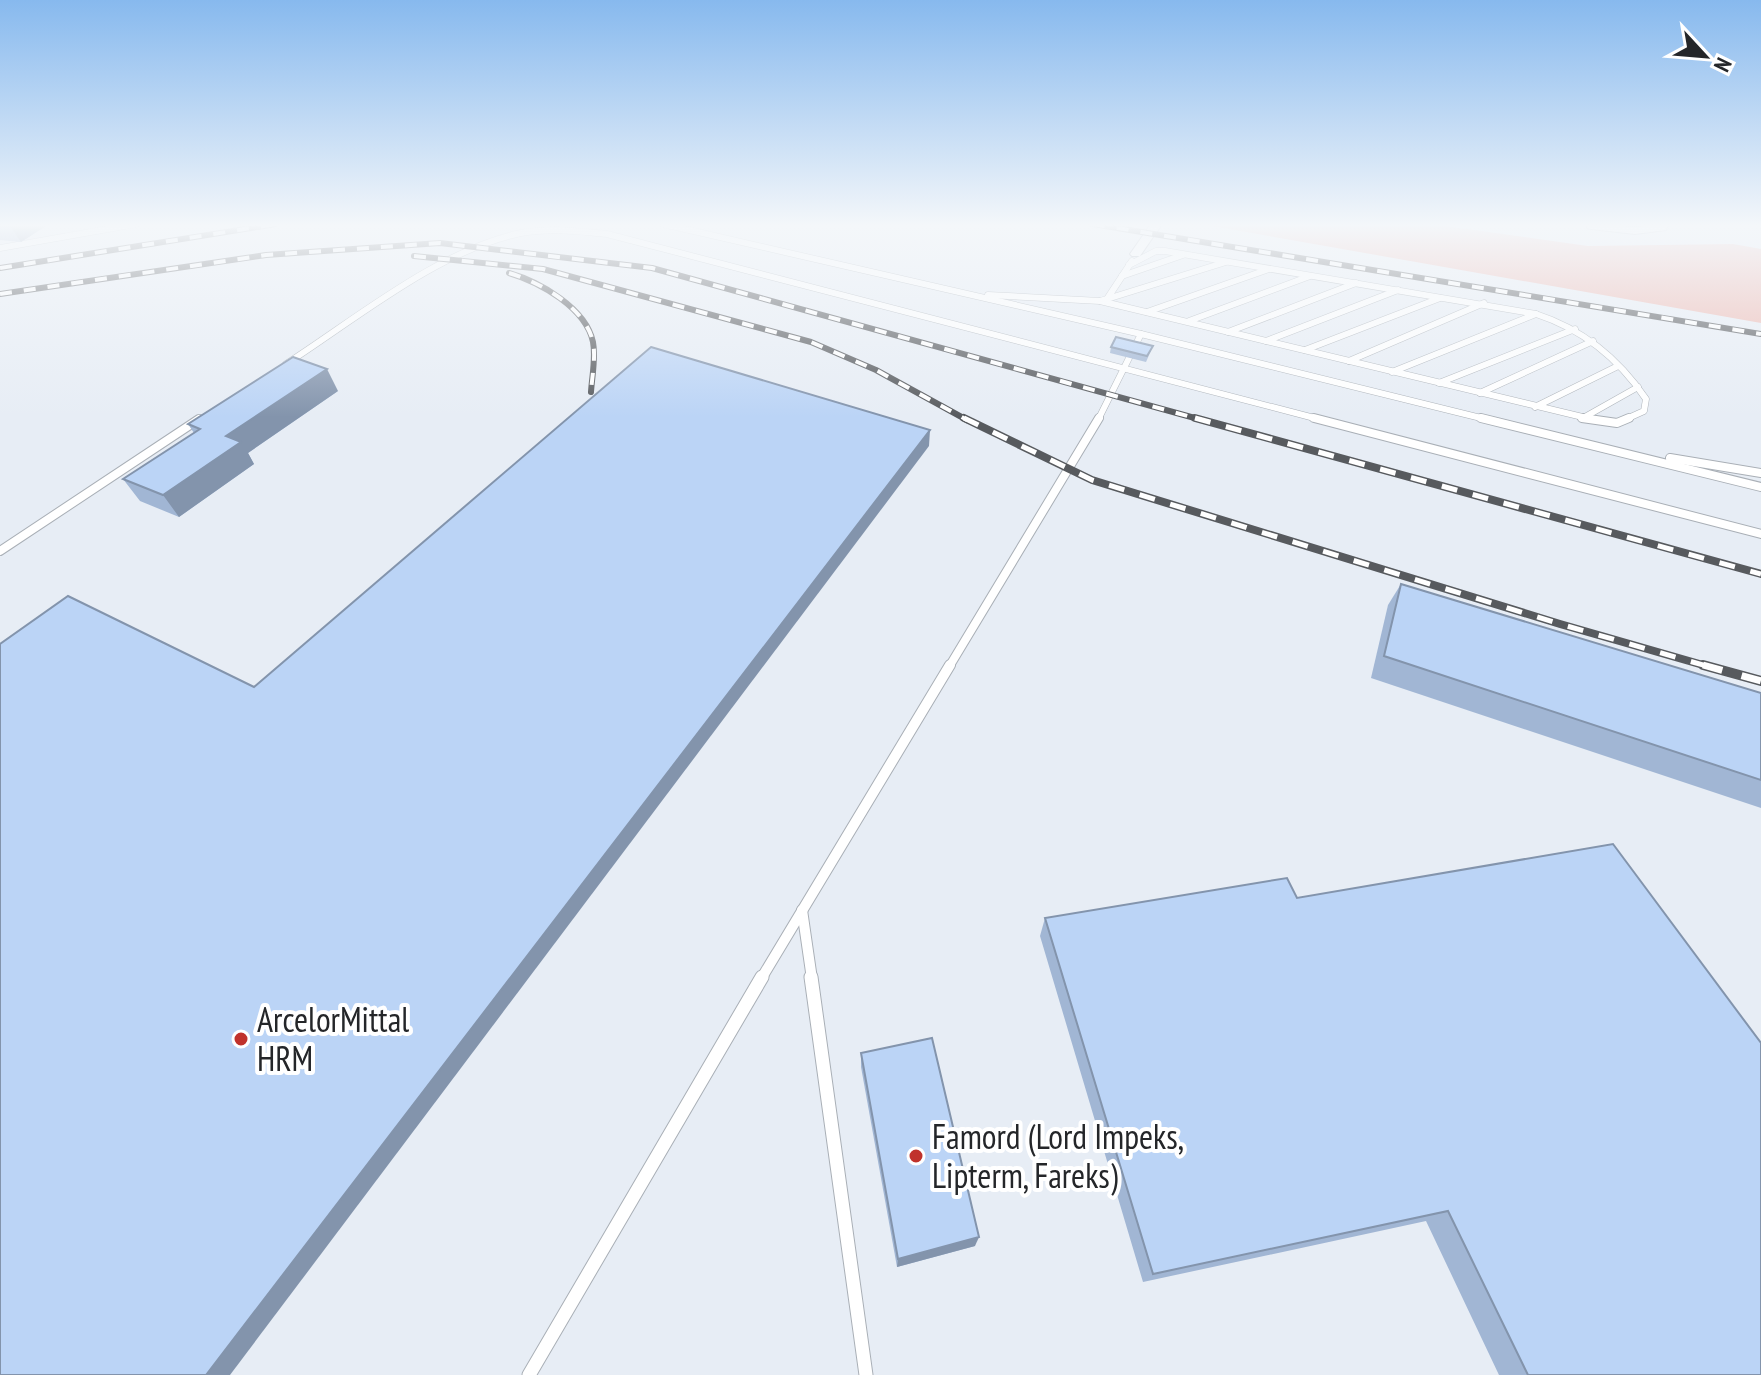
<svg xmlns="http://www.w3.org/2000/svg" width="1761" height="1375" font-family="'PT Sans Narrow',sans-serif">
<rect width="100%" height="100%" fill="#e7edf5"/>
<!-- green -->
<polygon fill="#edb8b1" points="1201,224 1431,224 1588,246 1733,244 1761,249 1761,323"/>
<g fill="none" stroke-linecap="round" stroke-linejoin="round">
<!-- lane-far3 casing -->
<g stroke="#a9afb6" stroke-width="7">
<g id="lane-far3">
<polyline points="663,224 1141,334 1489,420"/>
<polyline points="0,248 136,224"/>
<path d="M1129,265L1156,251H1165L1536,314C1582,329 1619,359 1646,399L1644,411L1624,420"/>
<polyline points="1122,276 1183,255"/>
<polyline points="988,295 1100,301 1107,299 1132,261"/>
<polyline points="1107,299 1226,262"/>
<polyline points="1100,301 1595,420"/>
<polyline points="1147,312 1269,269"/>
<polyline points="1189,321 1310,276"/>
<polyline points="1228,332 1356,283"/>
<polyline points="1266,341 1398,290"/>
<polyline points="1305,350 1440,298"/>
<polyline points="1349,361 1484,303"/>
<path d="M286,364C356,319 439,250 521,233C550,228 579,231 607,234L1322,420"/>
<polyline points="1392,372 1536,314"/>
<polyline points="1439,383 1575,329"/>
<polyline points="1480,393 1593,341"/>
<polyline points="1535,407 1618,366"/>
<polyline points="1583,418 1638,387"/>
<polyline points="1098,420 1141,334"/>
</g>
</g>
<!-- lane-far2 casing -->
<g stroke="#a9afb6" stroke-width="10">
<g id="lane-far2">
<polyline points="1314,418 1761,534"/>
<polyline points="1481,418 1761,487"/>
<polyline points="1582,418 1617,423 1629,418"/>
<polyline points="1670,458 1761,473"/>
<polyline points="0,551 199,419"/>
<polyline points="949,667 1099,418"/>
</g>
</g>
<!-- lane-far1 casing -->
<g stroke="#a9afb6" stroke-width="12">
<g id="lane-far1">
<polyline points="802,910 812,979"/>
<polyline points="761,979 950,665"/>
</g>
</g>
<!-- lane casing -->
<g stroke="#a9afb6" stroke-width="15">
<g id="lane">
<polyline points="811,977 866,1375"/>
<polyline points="529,1375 762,977"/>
</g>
</g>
<!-- street casing -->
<g stroke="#a9afb6" stroke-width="2">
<g id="street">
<polygon points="1151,224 1162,224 1140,256 1132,256 1130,254"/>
<polygon points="1587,224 1635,227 1668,224 1666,230 1635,234 1591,229 1587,228"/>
</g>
</g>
<!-- lane-far3 -->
<use href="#lane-far3" stroke="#fff" stroke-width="6"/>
<!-- lane-far2 -->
<use href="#lane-far2" stroke="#fff" stroke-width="8"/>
<!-- lane-far1 -->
<use href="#lane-far1" stroke="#fff" stroke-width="10"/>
<!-- lane -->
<use href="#lane" stroke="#fff" stroke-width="13"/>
<!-- street -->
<use href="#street" fill="#fff" fill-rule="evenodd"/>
<!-- rail-far2 casing -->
<g stroke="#575a5e" stroke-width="6">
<g id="rail-far2">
<polyline points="1093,224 1761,334"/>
<polyline points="414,256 543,269 811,342 876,370 967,420"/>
<polyline points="0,268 276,224"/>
<path d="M509,273C540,282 586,308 593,342C596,358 592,376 591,392"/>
<polyline points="0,294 266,255 440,243 652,268 1202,420"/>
</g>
</g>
<!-- rail-far1 casing -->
<g stroke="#575a5e" stroke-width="8">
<g id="rail-far1">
<polyline points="964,418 1092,480 1560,624 1710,667"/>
<polyline points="1195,418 1761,574"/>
</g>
</g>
<!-- rail casing -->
<g stroke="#575a5e" stroke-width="10">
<polyline id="rail" points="1703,665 1761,681"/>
</g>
<!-- rail-far2 -->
<use href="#rail-far2" stroke="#fff" stroke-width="4" stroke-dasharray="12" stroke-linecap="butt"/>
<!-- rail-far1 -->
<use href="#rail-far1" stroke="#fff" stroke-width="5" stroke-dasharray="16" stroke-linecap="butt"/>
<!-- rail -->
<use href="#rail" stroke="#fff" stroke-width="7" stroke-dasharray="20" stroke-linecap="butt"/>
</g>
<!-- wall -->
<g fill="#a1b6d4">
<polygon points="0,224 49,224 21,242 0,240"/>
<polygon points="1153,346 1146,362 1110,353 1111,347"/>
<polygon points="338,391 248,453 254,464 179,517 140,501 123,479 194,433 188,424"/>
<polygon points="1401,584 1761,693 1761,808 1371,678 1388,605"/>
<polygon points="1297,898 1761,1375 1499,1375 1426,1221 1143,1282 1040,936 1045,918"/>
<polygon points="861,1053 975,1246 897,1267 861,1067"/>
</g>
<!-- shaded-wall -->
<g fill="#8394ac">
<polygon points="14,224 49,224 21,242 10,226"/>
<polygon points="327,369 338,391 248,453 254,464 179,517 163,495 226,436"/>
<polygon points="930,430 929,446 230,1375 206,1375"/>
<polygon points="979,1237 975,1246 897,1267 898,1259"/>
</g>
<!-- building -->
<g fill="#bbd4f6" stroke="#8394ac" stroke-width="2">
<polygon points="0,224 14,224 10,226 0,225"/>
<polygon points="1116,337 1153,346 1147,356 1111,347"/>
<polygon points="651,347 930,430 206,1375 0,1375 0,644 68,596 254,687"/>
<polygon points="293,357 327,369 226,436 241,442 163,495 123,479 200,429 188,424"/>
<polygon points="1401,584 1761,693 1761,780 1384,656"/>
<polygon points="1613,844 1761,1043 1761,1375 1528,1375 1448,1211 1153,1274 1045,918 1287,878 1297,898"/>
<polygon points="932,1038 979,1237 898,1259 861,1053"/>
</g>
<!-- sky -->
<linearGradient id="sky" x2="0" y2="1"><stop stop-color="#87b9ee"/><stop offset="0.54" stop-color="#f4f7fa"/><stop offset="1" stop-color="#f4f7fa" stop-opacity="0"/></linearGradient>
<rect width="1761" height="417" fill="url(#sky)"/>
<!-- markers -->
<g fill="#c0322c" stroke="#fff" stroke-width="3">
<circle cx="241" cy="1039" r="8"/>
<circle cx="916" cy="1156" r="8"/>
</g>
<g text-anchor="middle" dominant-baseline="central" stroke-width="8" stroke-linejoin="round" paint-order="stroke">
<!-- near-poi labels -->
<g font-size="34" fill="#242629" stroke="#fff" text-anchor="start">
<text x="257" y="1019">ArcelorMittal<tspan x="257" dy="39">HRM</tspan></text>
<text x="932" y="1136">Famord (Lord Impeks,<tspan x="932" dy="39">Lipterm, Fareks)</tspan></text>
</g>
</g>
<!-- north arrow -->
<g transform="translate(1705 56) rotate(116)" stroke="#ffffff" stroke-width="6" paint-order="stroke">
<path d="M0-6L14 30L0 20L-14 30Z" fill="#242629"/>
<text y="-12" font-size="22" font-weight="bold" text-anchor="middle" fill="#242629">N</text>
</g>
</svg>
